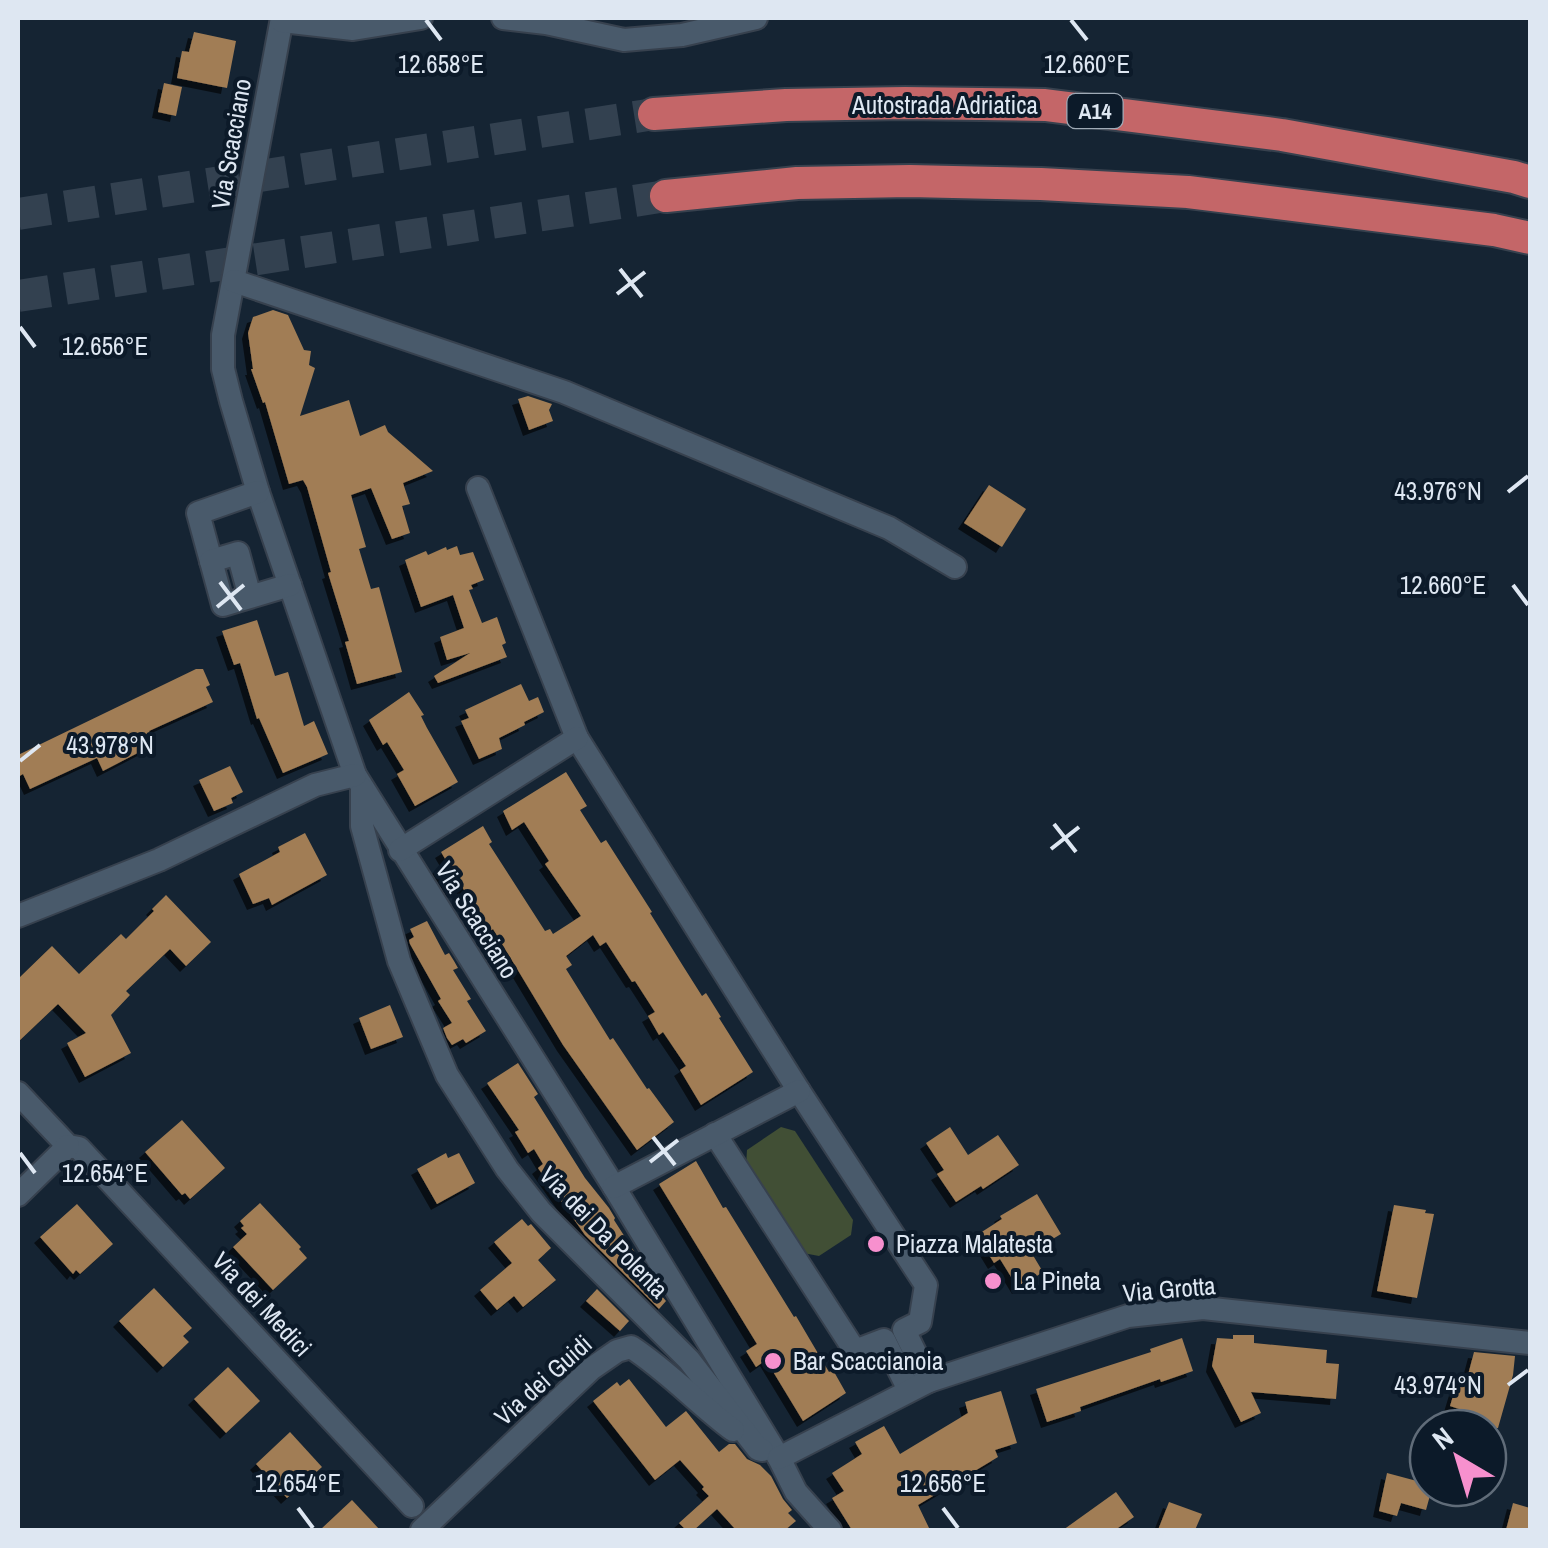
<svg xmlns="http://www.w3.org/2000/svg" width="1548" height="1548" font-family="'Archivo Narrow',sans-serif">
<defs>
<filter id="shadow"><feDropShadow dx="-6" dy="6" stdDeviation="0" flood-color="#0009"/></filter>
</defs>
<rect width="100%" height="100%" fill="#152433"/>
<!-- green -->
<polygon fill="#414f35" points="781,1127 795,1131 853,1220 851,1235 819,1256 803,1253 746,1167 747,1150"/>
<!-- building -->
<g fill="#a17d54" filter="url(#shadow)">
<polygon points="194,32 236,41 227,88 177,78 182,51 189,52"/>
<polygon points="164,83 182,87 176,116 158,112"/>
<polygon points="273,310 288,315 304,350 311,351 309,365 315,368 300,416 349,400 360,436 385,425 388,432 433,471 403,483 410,504 402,506 410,533 392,539 371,488 351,495 366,547 359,549 371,589 379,587 402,672 357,684 345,642 349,641 328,573 331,572 307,487 303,480 289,484 265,402 263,403 251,369 253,369 248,333 253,317"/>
<polygon points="528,396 552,404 549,410 553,421 529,430 518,399"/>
<polygon points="989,485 1026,509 1002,547 964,523"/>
<polygon points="457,546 460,555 473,552 484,580 471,585 473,589 469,590 482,623 497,617 506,643 502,645 507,657 438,683 434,676 470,653 447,660 440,637 464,628 453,595 421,607 405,560 426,551 428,555 446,547 447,550"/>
<polygon points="257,620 275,676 288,672 304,726 314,721 328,754 283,773 259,718 257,719 240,663 234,665 222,631"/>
<polygon points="196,669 203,669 210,685 206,687 213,702 149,731 155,744 103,771 97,758 30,789 23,774 18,777 18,755"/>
<polygon points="521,684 529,701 538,697 544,712 524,722 525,725 499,738 502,749 479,759 461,721 469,718 465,710"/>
<polygon points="409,692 424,715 421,716 427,728 458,782 415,806 397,774 404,770 387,742 383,745 369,720"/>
<polygon points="230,766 243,792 231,798 233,803 214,811 199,780"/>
<polygon points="566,772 587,806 580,810 601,843 606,840 652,912 650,913 683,966 702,996 706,993 721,1017 719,1018 753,1072 701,1105 680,1070 686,1066 663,1032 659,1035 648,1016 655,1012 635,981 632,982 606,942 600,946 593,935 566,956 572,965 566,969 610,1040 613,1038 647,1089 649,1088 674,1122 637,1150 563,1045 493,929 489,932 461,885 452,891 438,868 447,862 441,852 483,826 492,842 489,844 545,931 550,929 553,934 581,916 545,864 549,861 524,822 512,830 503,811"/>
<polygon points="305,833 327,875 272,905 269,898 253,904 239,874 280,852 278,847"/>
<polygon points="166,895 211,942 186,966 170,949 126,991 130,995 111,1015 131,1053 85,1077 67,1043 86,1033 58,1004 18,1042 18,979 52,946 79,974 121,934 126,939 154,911 152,909"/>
<polygon points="427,921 445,955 449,953 454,961 458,968 453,970 471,999 467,1001 486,1031 466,1043 463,1039 452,1045 447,1038 443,1028 452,1023 438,1001 441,999 410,944 409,940 414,937 410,929"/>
<polygon points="390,1005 403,1037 371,1049 359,1018"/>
<polygon points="518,1063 538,1094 534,1097 585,1178 609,1208 615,1218 614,1220 650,1276 647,1279 666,1301 659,1309 585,1235 538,1168 543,1164 534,1149 528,1153 515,1132 519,1130 487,1083"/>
<polygon points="182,1120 225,1168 190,1199 185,1193 182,1195 145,1152"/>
<polygon points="950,1127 968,1155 998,1135 1019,1165 983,1189 981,1186 956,1202 937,1174 944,1170 926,1143"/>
<polygon points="446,1153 448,1158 459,1153 475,1183 437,1204 417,1169"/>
<polygon points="696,1161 723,1208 726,1207 794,1317 796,1316 829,1372 833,1370 846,1393 803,1421 766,1360 756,1367 746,1351 757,1344 659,1184"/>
<polygon points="1037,1194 1061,1234 1031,1252 1043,1272 1018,1288 1000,1259 994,1263 977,1235 1002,1219 1000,1216"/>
<polygon points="260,1203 301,1247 299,1249 307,1258 273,1290 233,1247 247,1234 241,1228 244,1226 240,1221"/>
<polygon points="77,1204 113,1244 80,1274 76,1270 73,1274 40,1237"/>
<polygon points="1394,1205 1426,1210 1425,1213 1434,1214 1417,1298 1377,1291"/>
<polygon points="522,1219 528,1226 531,1224 551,1248 538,1260 556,1280 523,1307 514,1296 497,1310 480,1290 512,1263 494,1242"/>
<polygon points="154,1288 192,1328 183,1336 189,1342 163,1367 119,1321"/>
<polygon points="597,1289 629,1321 620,1331 586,1301"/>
<polygon points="1233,1335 1254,1335 1254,1343 1327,1350 1326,1363 1339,1364 1336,1399 1251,1392 1261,1413 1241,1422 1212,1366 1217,1338 1233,1339"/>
<polygon points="1182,1338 1193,1371 1161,1382 1160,1379 1080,1407 1081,1411 1047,1422 1036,1389 1151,1352 1150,1349"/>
<polygon points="1474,1352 1515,1356 1513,1375 1498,1428 1456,1428 1462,1410 1450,1406 1460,1373 1468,1375"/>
<polygon points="228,1367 260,1401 226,1433 194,1399"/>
<polygon points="629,1379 666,1427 686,1411 719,1452 729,1444 735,1444 747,1459 760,1465 771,1476 783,1499 792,1510 788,1513 796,1521 785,1530 736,1530 717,1509 694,1530 686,1530 679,1523 709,1496 702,1489 704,1487 680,1460 655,1480 593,1401 617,1382 620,1386"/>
<polygon points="1001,1391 1017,1443 995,1450 998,1457 918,1505 930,1530 852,1530 832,1498 844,1491 832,1473 862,1454 855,1442 884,1426 900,1454 968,1413 965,1402"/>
<polygon points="290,1432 322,1467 287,1498 256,1464"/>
<polygon points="1387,1473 1428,1484 1428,1488 1432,1488 1426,1510 1401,1503 1397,1516 1379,1511"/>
<polygon points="1116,1492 1134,1517 1115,1530 1063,1530"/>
<polygon points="352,1500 380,1530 320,1530"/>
<polygon points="1169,1502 1202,1514 1195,1530 1158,1530"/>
<polygon points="1513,1503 1530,1508 1530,1530 1506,1530"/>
</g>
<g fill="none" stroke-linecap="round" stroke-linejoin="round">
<!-- highway-tunnel -->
<g stroke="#334150" stroke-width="32" stroke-dasharray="32 16" stroke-linecap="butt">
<polyline points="18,214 654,114"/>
<polyline points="18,296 666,196"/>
</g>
<!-- minor casing -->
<g stroke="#37414e" stroke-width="26">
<g id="minor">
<polyline points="282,18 223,335 223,369 231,401 258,492 355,775 614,1187 779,1458 796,1492 830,1530"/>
<polyline points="503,18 546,23 624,40 682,35 756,18"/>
<polyline points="282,21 353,29 421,18"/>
<polyline points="234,281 564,392 889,528 955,567"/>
<polyline points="478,488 577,738 799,1091 926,1285 920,1322 904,1330 929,1381"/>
<polyline points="211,561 198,513 258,492"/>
<polyline points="250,597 223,605 211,561 238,553 250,597 290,585"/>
<polyline points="362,789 362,826 399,961 447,1075 507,1169 541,1212 689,1360 758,1449 762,1450"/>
<polyline points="400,850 577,738"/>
<polyline points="18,916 159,860 315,785 355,775"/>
<polyline points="18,1093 68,1146 79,1148 412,1506"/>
<polyline points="715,1134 855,1351 884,1340 909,1390"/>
<polyline points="614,1187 799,1091"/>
<polyline points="18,1195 68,1146"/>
<polyline points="779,1458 929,1381 1128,1316 1203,1308 1530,1343"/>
<path d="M422,1530L591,1369L617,1351L631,1347C668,1371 698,1404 733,1430"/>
</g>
</g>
<!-- highway casing -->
<g stroke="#37414e" stroke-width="36">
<g id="highway">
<polyline points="654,114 786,105 905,103 1045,105 1282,135 1514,177 1530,182"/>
<polyline points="666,196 797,183 910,181 1041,184 1188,192 1494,230 1530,238"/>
</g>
</g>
<!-- minor -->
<use href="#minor" stroke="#495a6b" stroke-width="22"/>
<!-- highway -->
<use href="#highway" stroke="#c46668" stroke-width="32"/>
</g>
<!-- ticks -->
<path fill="none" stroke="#dee7f2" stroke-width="4" d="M426,20L441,40M1071,20L1087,40M620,269L642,297M617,294L645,272M20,327L35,347M1508,492L1528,476M220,582L241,610M1513,585L1528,605M217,607L244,585M20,761L40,745M1054,824L1076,852M1051,849L1079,827M653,1137L675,1165M20,1153L35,1173M650,1162L678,1140M1508,1385L1528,1370M298,1508L313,1528M943,1508L958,1528"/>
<!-- markers -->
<g fill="#f790ce" stroke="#0c1a29" stroke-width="4">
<circle cx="876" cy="1244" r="10"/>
<circle cx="993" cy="1281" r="10"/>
<circle cx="773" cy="1361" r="10"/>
</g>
<g text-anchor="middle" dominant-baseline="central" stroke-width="8" stroke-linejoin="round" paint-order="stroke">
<!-- shield labels -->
<rect fill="#0c1a29" stroke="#9faab6" stroke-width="2.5" x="1067.5" y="94" width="55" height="34" rx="8"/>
<g font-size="22" font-weight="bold" fill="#dee7f2">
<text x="1095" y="111">A14</text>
</g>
<!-- street labels -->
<g font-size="25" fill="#dee7f2" stroke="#0c1a29">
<text x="945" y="105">Autostrada Adriatica</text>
<text transform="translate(231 144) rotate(-80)">Via Scacciano</text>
<text transform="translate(477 920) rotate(58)">Via Scacciano</text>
<text transform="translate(604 1232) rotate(46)">Via dei Da Polenta</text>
<text transform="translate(1169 1289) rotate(-5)">Via Grotta</text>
<text transform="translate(262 1304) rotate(47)">Via dei Medici</text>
<text transform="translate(543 1380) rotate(-42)">Via dei Guidi</text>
</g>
<!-- poi labels -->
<g font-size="25" fill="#dee7f2" stroke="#0c1a29" text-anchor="start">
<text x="896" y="1244">Piazza Malatesta</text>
<text x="1013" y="1281">La Pineta</text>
<text x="793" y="1361">Bar Scaccianoia</text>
</g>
</g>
<g font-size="25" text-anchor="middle" fill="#dee7f2" stroke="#0c1a29" stroke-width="8" stroke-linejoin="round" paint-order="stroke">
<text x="441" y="73">12.658°E</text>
<text x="1087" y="73">12.660°E</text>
<text x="105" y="355">12.656°E</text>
<text x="1438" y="500">43.976°N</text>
<text x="1443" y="594">12.660°E</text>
<text x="110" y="754">43.978°N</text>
<text x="105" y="1182">12.654°E</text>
<text x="1438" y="1394">43.974°N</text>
<text x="298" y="1492">12.654°E</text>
<text x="943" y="1492">12.656°E</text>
</g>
<!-- border -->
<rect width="1548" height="1548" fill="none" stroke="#dee7f2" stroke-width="40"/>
<!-- north arrow -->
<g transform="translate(1458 1458) rotate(322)"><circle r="48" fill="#0c1a29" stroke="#606c79" stroke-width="2.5"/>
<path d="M0-8L18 38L0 25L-18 38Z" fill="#f790ce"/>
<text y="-15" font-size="28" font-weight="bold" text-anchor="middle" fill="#dee7f2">N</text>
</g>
</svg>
